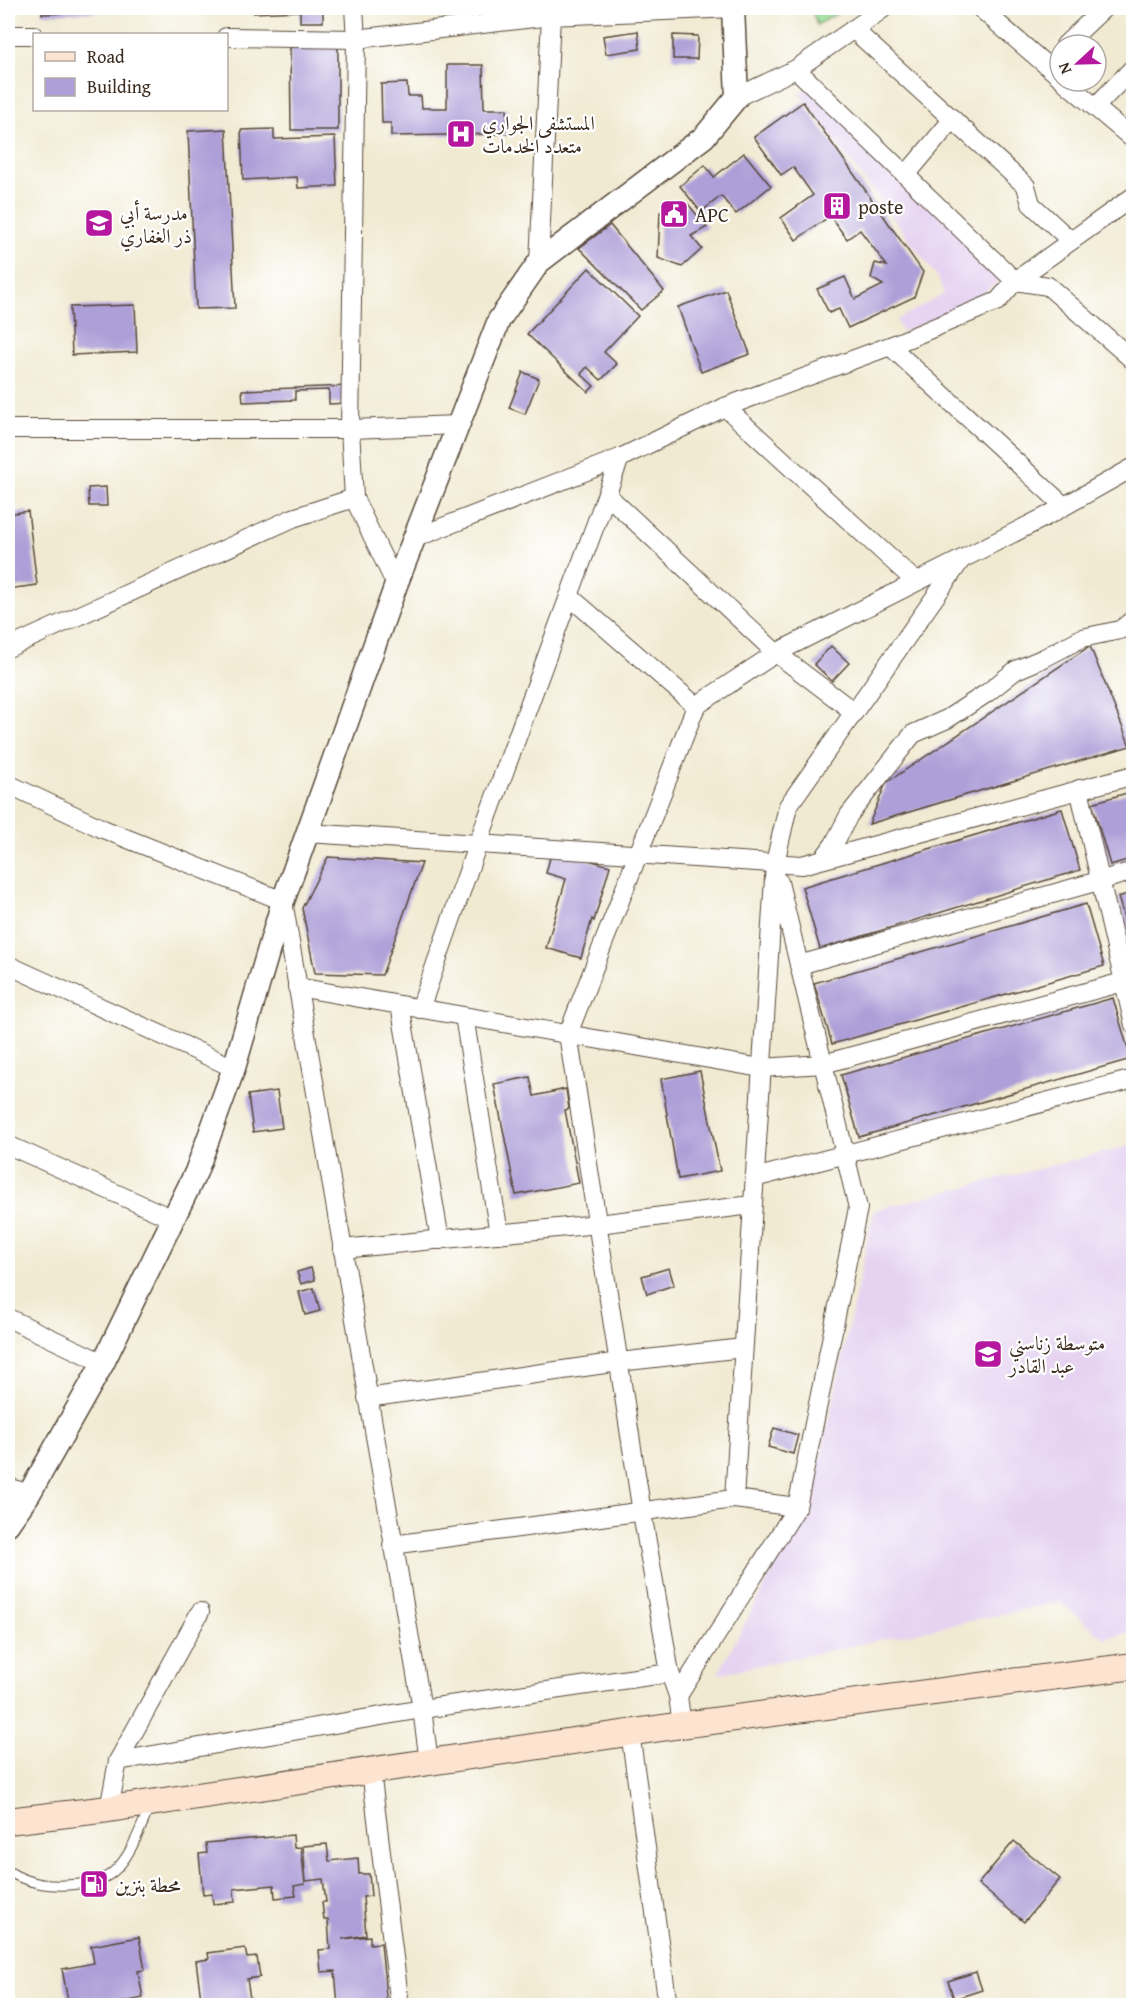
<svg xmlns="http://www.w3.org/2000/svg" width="1141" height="2013" font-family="'Gentium Book Plus',Amiri,serif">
<rect width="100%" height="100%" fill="#fff"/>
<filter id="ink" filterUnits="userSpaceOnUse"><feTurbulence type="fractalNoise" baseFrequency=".0167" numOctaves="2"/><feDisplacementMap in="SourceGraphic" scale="12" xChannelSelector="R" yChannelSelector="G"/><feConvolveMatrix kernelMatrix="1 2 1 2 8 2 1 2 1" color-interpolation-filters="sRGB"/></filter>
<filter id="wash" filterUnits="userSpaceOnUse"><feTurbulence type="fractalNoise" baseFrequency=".008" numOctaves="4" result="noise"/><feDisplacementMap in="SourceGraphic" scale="24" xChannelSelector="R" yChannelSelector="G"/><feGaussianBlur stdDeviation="1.35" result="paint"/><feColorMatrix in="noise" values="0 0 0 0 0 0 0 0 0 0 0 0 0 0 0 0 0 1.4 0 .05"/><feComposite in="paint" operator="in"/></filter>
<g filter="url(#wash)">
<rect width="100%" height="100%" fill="#f1ead2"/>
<!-- built -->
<g fill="#e5d3f1">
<polygon points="807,86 1004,277 964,308 902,332 896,320 944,294 938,278 800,94"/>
<polygon points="1133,1145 1133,1631 1105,1639 1060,1602 718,1674 812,1497 874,1210"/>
</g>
<!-- green -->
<polygon fill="#98de97" stroke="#6a845a" stroke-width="1.5" points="811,8 846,8 817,25"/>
<g id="blocks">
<!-- building -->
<g fill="#ae9fd8">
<polygon points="42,8 176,8 176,9 42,14"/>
<polygon points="254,8 323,8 323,22 300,22 300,11 254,13"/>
<polygon points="638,31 640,49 606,54 603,36"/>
<polygon points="673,35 698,36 697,59 673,59"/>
<polygon points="290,45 338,45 338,130 291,130"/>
<polygon points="447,65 483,65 484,109 507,109 508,134 391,136 391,123 382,123 381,84 407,83 408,96 421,96 422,108 447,108"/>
<polygon points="803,102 923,272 914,297 848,328 839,309 829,313 817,289 845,277 855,299 883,285 871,278 875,263 887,266 860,230 847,239 830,216 796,240 781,218 813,195 793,167 781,175 754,137"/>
<polygon points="226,129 235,308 196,309 188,131"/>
<polygon points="274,129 274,139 335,137 337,186 298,188 297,177 243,180 241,130"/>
<polygon points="744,153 771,186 736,214 721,196 701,212 680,186 705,165 714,177"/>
<polygon points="688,204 707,227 691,236 702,249 682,267 658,258 660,212 675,214"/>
<polygon points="610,225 664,291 641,310 579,248"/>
<polygon points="589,268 638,316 604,352 617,364 601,380 587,367 581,374 594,386 588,392 527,334"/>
<polygon points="726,290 750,354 701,372 678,307"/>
<polygon points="135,305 137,352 72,355 70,307"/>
<polygon points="523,372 539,379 525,414 509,408"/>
<polygon points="349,386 349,403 329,404 329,390 295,391 295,400 243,402 242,390"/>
<polygon points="106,487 107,506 89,506 88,488"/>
<polygon points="28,511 37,585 8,589 8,514"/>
<polygon points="831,646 849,663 832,681 814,664"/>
<polygon points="1090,646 1130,746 869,824 886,783"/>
<polygon points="1134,791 1134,858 1110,865 1092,803"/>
<polygon points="1062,809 1080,870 820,949 802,887"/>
<polygon points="552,850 610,866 594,921 592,919 581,958 546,948 566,879 546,873"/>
<polygon points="328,857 422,863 382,975 315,973 302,908"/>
<polygon points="1134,892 1134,948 1133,948 1118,897"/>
<polygon points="1086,904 1104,966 832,1044 814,983"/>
<polygon points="1113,998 1131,1059 859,1137 841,1075"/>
<polygon points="700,1071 720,1171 678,1179 661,1079"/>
<polygon points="530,1077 534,1096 566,1089 569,1109 565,1110 579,1183 516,1195 494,1084"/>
<polygon points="277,1091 282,1128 253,1132 248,1095"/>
<polygon points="311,1268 315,1280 301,1284 297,1272"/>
<polygon points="669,1268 674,1285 647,1294 642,1276"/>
<polygon points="314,1288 320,1311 305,1315 299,1292"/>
<polygon points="774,1428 798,1435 793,1454 768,1447"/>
<polygon points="293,1835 294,1848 301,1847 305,1884 294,1886 296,1896 275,1898 274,1885 234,1889 235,1902 213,1904 212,1894 203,1895 199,1854 207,1853 206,1843"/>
<polygon points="1014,1841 1060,1879 1024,1922 978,1884"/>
<polygon points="327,1844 329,1861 358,1858 359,1874 369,1874 371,1896 363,1897 366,1935 342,1939 370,1936 370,1944 381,1943 387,2006 338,2006 335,1971 321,1972 319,1950 330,1949 328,1920 324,1920 322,1902 326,1902 323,1879 306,1881 303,1846"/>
<polygon points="139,1937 145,1970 138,1971 143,1998 124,2002 125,2006 69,2006 62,1969 94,1963 91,1946"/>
<polygon points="245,1948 247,1958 257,1957 260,1977 247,1979 251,2006 202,2006 196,1961 209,1959 208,1953"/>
<polygon points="976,1972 982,1990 954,1999 948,1981"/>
</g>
</g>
</g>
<g filter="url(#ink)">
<use href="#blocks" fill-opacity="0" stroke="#564739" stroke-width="1.5"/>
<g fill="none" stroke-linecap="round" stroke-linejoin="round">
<!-- service casing -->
<g stroke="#564739" stroke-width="11">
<path id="service" d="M8,1871C31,1885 52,1887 79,1884C92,1882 103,1881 113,1872C131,1857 140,1828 150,1807"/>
</g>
<!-- minor casing -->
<g stroke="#564739" stroke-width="20">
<g id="minor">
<polyline points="354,8 356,39 350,429 354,498 396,585"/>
<polyline points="980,8 1060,77"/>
<polyline points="853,29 1026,186 1031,204 1071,241"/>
<polyline points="8,35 34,35"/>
<polyline points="226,37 356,39 551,16 733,8"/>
<polyline points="1065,45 1104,8"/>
<polyline points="796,69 1015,281 1048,286 1134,361"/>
<polyline points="1064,81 1134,140"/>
<polyline points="737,97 796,69 884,8"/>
<polyline points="1095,107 1134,67"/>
<polyline points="906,175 953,119"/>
<polyline points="539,262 551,16"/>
<polyline points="890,346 1064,506"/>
<polyline points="725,407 915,581"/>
<polyline points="8,429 350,429 458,425"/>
<polyline points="607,495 776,653 854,712"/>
<polyline points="415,538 620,458 725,407 890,346 998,301 1015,281 1134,196"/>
<polyline points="569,596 696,706"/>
<polyline points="8,648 293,518 354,498"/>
<polyline points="8,784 103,829 283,901 422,1709 429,1762"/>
<polyline points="1079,789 1134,1025"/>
<polyline points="307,833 802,865 1134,775"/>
<polyline points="823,859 834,844 849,815 913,734 947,719 987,693 1016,670 1044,658 1082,638 1120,630 1134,619"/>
<polyline points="8,965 234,1068"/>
<polyline points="799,965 1134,871"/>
<polyline points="297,987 761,1068 823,1064 1134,979"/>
<polyline points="400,1005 440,1240"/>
<polyline points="420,1009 478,843 620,458"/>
<polyline points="464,1016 499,1234"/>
<polyline points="8,1145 173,1219"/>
<polyline points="754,1178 1134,1079"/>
<polyline points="342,1249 598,1224 752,1205"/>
<polyline points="8,1318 103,1363"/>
<polyline points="367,1398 619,1362 743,1348"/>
<polyline points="8,1487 29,1494"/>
<polyline points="734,1499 775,863 788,806 961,560"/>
<polyline points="392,1545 734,1499 797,1507"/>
<polyline points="678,1696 797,1507 858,1208 779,882"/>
<polyline points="682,1725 678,1696 670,1673 642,1513 568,1034 696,706 776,653 1045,517 1134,467"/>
<polyline points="630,1732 668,2006"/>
<polyline points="118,1761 422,1709 670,1673"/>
<polyline points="371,1771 400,2006"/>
<polyline points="109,1809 118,1761 200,1612"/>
</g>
</g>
<!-- tertiary casing -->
<g stroke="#564739" stroke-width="25">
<polyline id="tertiary" points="8,1524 29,1494 103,1363 196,1172 234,1068 283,901 396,585 499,320 539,262 704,137 737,97 733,8"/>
</g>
<!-- secondary casing -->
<g stroke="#564739" stroke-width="28">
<polyline id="secondary" points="8,1821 109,1809 682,1725 1134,1666"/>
</g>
<!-- service -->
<use href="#service" stroke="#fff" stroke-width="9"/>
<!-- minor -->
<use href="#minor" stroke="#fff" stroke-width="18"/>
<!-- tertiary -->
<use href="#tertiary" stroke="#fff" stroke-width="22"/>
<!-- secondary -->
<use href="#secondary" stroke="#fde4d1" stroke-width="26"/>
</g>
</g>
<!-- icons -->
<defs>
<g id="hospital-square" transform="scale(1.5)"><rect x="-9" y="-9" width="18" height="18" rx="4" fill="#b5179e" stroke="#fff"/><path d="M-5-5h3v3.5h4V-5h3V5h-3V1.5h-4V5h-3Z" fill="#fff"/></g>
<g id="building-square" transform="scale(1.5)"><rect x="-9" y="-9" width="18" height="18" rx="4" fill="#b5179e" stroke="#fff"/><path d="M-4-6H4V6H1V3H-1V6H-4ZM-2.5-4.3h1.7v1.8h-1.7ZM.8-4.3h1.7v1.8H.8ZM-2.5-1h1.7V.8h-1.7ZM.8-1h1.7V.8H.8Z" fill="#fff"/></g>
<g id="civic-square" transform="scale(1.5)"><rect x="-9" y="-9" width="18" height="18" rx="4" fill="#b5179e" stroke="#fff"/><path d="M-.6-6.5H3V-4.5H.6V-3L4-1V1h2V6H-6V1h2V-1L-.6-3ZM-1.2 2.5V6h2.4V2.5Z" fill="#fff"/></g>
<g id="school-square" transform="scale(1.5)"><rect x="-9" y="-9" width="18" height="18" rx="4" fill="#b5179e" stroke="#fff"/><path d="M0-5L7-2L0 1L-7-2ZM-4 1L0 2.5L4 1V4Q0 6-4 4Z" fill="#fff"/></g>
<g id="fuel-square" transform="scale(1.5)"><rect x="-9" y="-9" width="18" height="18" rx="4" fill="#b5179e" stroke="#fff"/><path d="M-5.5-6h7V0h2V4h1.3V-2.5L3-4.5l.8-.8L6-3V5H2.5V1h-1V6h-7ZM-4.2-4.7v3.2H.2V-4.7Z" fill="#fff"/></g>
</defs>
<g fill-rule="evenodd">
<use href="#hospital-square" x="461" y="134"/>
<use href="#building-square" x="837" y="206"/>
<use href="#civic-square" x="674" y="214"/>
<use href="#school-square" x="99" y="223"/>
<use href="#school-square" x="988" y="1354"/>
<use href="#fuel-square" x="94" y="1884"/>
</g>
<g text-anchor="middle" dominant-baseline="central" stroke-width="4.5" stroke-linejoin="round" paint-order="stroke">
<!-- poi labels -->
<g font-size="20" fill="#3b2a1e" stroke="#fff" text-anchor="start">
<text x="482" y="122">المستشفى الجواري<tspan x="482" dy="23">متعدد الخدمات</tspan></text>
<text x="858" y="206">poste</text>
<text x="120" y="212">مدرسة أبي<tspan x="120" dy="23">ذر الغفاري</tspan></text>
<text x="695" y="214">APC</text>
<text x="1009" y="1342">متوسطة زناسني<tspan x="1009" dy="23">عبد القادر</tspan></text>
<text x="115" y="1884">محطة بنزين</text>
</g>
</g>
<!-- margin -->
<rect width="1141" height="2013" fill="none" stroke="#fff" stroke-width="30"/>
<!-- legend -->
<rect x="33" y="33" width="195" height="78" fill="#ffffff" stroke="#b1aaa5" stroke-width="1.5"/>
<rect x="45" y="52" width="30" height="9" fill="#fde4d1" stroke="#b1aaa5" stroke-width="1.5"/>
<text x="87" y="63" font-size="18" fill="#3b2a1e">Road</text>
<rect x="45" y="78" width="30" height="18" fill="#ae9fd8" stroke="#b1aaa5" stroke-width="1.5"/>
<text x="87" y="93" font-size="18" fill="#3b2a1e">Building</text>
<!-- north arrow -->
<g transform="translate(1078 63) rotate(248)"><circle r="28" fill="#ffffff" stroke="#b1aaa5" stroke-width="1.5"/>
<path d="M0-4.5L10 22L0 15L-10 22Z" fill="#b5179e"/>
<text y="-9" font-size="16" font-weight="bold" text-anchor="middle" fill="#3b2a1e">N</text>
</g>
</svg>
